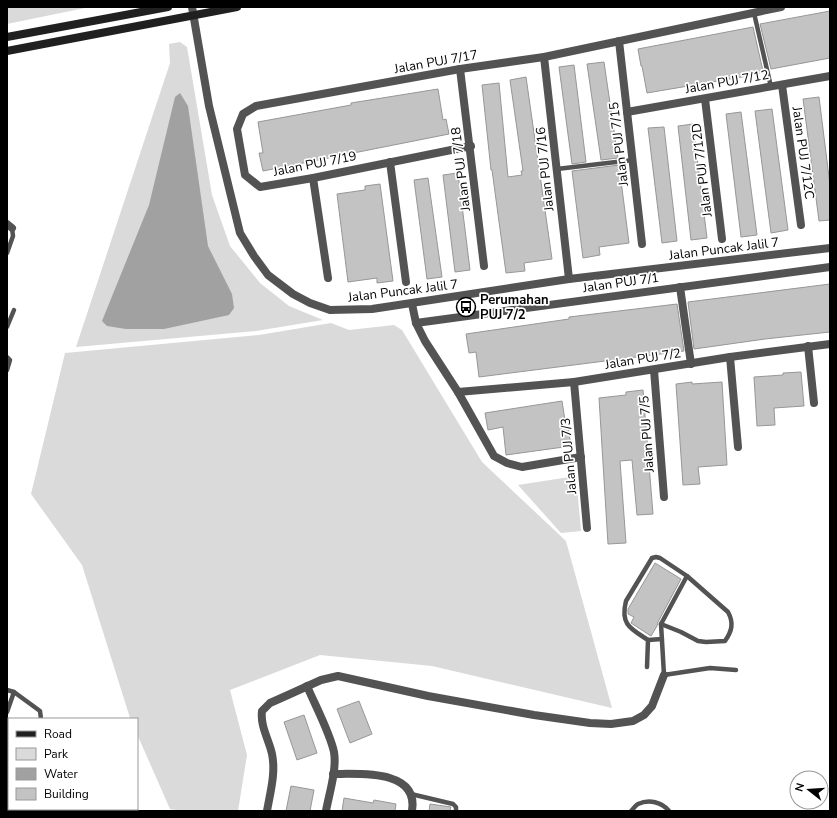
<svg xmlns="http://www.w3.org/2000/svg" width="837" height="818" font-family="'Nunito Sans',sans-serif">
<rect width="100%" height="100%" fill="#fff"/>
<!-- green -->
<g fill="#dadada">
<polygon points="7,7 90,7 7,24"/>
<polygon points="180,42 187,47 212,195 230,246 260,283 289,306 323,320 256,331 76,347 170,63 169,44"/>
<polygon points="331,323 349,330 394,325 402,330 482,462 566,541 612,708 432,666 320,655 230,690 247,755 238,811 181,811 170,809 137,734 137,719 130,718 82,565 31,494 65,353 259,335"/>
<polygon points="576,476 581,531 561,533 518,485"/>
</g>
<!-- water -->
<polygon fill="#a1a1a1" points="180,93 188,106 208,246 232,294 234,308 229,315 164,329 126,329 107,326 102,321 149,205 175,97"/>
<!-- building -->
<g fill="#c3c3c3" stroke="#979797">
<polygon points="830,11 830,58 771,69 760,24"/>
<polygon points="753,27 763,71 759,71 759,74 647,93 642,66 641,66 638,49"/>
<polygon points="604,62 618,158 601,160 587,64"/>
<polygon points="574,65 586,162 572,164 559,67"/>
<polygon points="526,77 552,259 524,263 525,271 506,273 492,170 491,170 482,85 499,83 508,177 522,175 521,171 523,171 510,80"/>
<polygon points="438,89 443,120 446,119 449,134 263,171 259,153 263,153 258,122 351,105 351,103"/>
<polygon points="819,97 830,185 830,220 819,221 803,99"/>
<polygon points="772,109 788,230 771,233 755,111"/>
<polygon points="741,112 757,235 741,237 726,114"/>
<polygon points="693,124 707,238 691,240 678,126"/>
<polygon points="664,127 677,241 662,243 648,128"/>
<polygon points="619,165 629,243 599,247 600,255 583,258 572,171"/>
<polygon points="458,173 470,270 455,272 443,175"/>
<polygon points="428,178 442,277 427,279 414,180"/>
<polygon points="380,184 393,281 377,283 377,278 348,282 337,194 365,190 365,186"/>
<polygon points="830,284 830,332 765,339 694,349 688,302"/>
<polygon points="677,304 684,351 479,377 476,352 469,353 466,334 569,319 569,317"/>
<polygon points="801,372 804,406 774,408 775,425 757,426 754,377 783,375 783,373"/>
<polygon points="692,382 692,384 722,382 727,465 698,467 700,484 683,485 676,384"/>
<polygon points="643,390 653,514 637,515 632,460 620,461 626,543 608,544 599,398 626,395 626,392"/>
<polygon points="562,401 566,427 568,427 571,446 506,455 503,427 488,430 485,413"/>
<polygon points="655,563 681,579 658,622 657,626 651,636 631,623 634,617 628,614 628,609"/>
<polygon points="359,701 372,734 350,743 337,709"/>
<polygon points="304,715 317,753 297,760 284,722"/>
<polygon points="291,786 314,790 310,811 286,811"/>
<polygon points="344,798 373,803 374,800 396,804 395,811 342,811"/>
<polygon points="430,804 451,807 450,811 429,811"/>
</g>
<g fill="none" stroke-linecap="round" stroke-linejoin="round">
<!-- service -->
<g stroke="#535353" stroke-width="4.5">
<polyline points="754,13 771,87"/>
<polyline points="557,169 633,160"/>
<polyline points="7,253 13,236 12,228"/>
<polyline points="7,327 14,310"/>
<polyline points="7,357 10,360 7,370"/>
<polyline points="687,576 661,624 664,675 710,668 736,670"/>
<polyline points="648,640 662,639"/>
<path d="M647,667L648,640C631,629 620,625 626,601L652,558L656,557L660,558L687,576L728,612C734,623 732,631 725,641L706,642L698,641L681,632L661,624"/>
<polyline points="7,690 14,692 40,711 41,719"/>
<polyline points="7,712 14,692"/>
<polyline points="7,752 9,746"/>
<polyline points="411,794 453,804 456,807 456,811"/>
<polyline points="33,811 33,809"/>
<path d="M631,811C633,809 636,805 638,804C649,799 662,802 669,811"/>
</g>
<!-- minor -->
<g stroke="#535353" stroke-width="8">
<polyline points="619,41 642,244"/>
<polyline points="544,57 569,279"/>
<polyline points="460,69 484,266"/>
<polyline points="782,85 801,225"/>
<polyline points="705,99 722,239"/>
<polyline points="627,112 830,76"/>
<polyline points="471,146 313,178 260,187 245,175 237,129 243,114 256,106 460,69 544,57 781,7"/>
<polyline points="390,162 406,282"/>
<polyline points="313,178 328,278"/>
<polyline points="7,224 12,228"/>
<polyline points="680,287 691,364"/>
<polyline points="412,304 416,323 425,341 458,392 494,456 507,463 522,467 581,457"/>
<polyline points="416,323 830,267"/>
<polyline points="808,346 814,403"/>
<polyline points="730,357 738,447"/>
<polyline points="654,370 664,497"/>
<polyline points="574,382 587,528"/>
<polyline points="458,392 574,382 730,357 830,344"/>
<path d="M307,686C315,705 330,733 334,752C337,770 329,794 326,811"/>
<path d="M333,774C360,774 419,769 412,811"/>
<path d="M267,811C270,793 276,773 272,754C269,740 260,726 262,711L270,703L288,695L321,680L338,676L428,696L534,715L590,723L611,724L633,721L644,715L652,706L664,675"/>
</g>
<!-- tertiary -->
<polyline stroke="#535353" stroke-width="8" points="192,7 209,106 240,233 254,256 268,275 293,294 310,303 330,310 372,309 569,279 830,248"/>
<!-- secondary -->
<g stroke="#202020" stroke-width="8">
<polyline points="7,37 168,7"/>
<polyline points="7,51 237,7"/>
</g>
</g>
<!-- icons -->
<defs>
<g id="bus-ring" transform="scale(1)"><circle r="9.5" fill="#fff" stroke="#000" stroke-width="1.5"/><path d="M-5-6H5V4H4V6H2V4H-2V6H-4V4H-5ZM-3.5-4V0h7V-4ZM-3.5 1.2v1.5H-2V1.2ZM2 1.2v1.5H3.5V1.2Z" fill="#000"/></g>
</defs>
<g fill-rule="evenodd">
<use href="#bus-ring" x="466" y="307"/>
</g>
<g text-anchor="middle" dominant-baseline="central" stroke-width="3.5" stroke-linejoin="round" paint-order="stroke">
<!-- street labels -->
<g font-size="13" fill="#000" stroke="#fff">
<text transform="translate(436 62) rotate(-10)">Jalan PUJ 7/17</text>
<text transform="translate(727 82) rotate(-10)">Jalan PUJ 7/12</text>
<text transform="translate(619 144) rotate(-97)">Jalan PUJ 7/15</text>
<text transform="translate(803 153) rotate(82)">Jalan PUJ 7/12C</text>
<text transform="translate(315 164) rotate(-11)">Jalan PUJ 7/19</text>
<text transform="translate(461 169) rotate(-97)">Jalan PUJ 7/18</text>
<text transform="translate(545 169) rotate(-96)">Jalan PUJ 7/16</text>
<text transform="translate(702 170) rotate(-97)">Jalan PUJ 7/12D</text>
<text transform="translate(724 249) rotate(-7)">Jalan Puncak Jalil 7</text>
<text transform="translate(621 283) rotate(-8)">Jalan PUJ 7/1</text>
<text transform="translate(403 291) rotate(-7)">Jalan Puncak Jalil 7</text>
<text transform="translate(643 359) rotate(-9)">Jalan PUJ 7/2</text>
<text transform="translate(647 434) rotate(-94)">Jalan PUJ 7/5</text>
<text transform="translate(569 456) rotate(-95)">Jalan PUJ 7/3</text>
</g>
<!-- poi labels -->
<g font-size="13" font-weight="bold" fill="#000" stroke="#fff" text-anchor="start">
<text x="480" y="300">Perumahan<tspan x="480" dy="15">PUJ 7/2</tspan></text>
</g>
</g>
<!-- border -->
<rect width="837" height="818" fill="none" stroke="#000000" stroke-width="16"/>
<!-- legend -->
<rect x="8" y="718" width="130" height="92" fill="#ffffff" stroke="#999999"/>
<rect x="16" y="731" width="20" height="6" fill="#202020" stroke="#999999"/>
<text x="44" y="738" font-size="12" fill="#000000">Road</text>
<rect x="16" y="748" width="20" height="12" fill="#dadada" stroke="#999999"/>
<text x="44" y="758" font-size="12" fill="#000000">Park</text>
<rect x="16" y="768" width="20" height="12" fill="#a1a1a1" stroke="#999999"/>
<text x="44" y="778" font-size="12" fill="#000000">Water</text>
<rect x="16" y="788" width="20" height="12" fill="#c3c3c3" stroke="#999999"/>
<text x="44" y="798" font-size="12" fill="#000000">Building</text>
<!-- north arrow -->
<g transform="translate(809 790) rotate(287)"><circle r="19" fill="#ffffff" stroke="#999999"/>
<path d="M0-3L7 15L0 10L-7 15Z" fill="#000000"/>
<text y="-6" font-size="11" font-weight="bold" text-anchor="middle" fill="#000000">N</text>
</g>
</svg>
